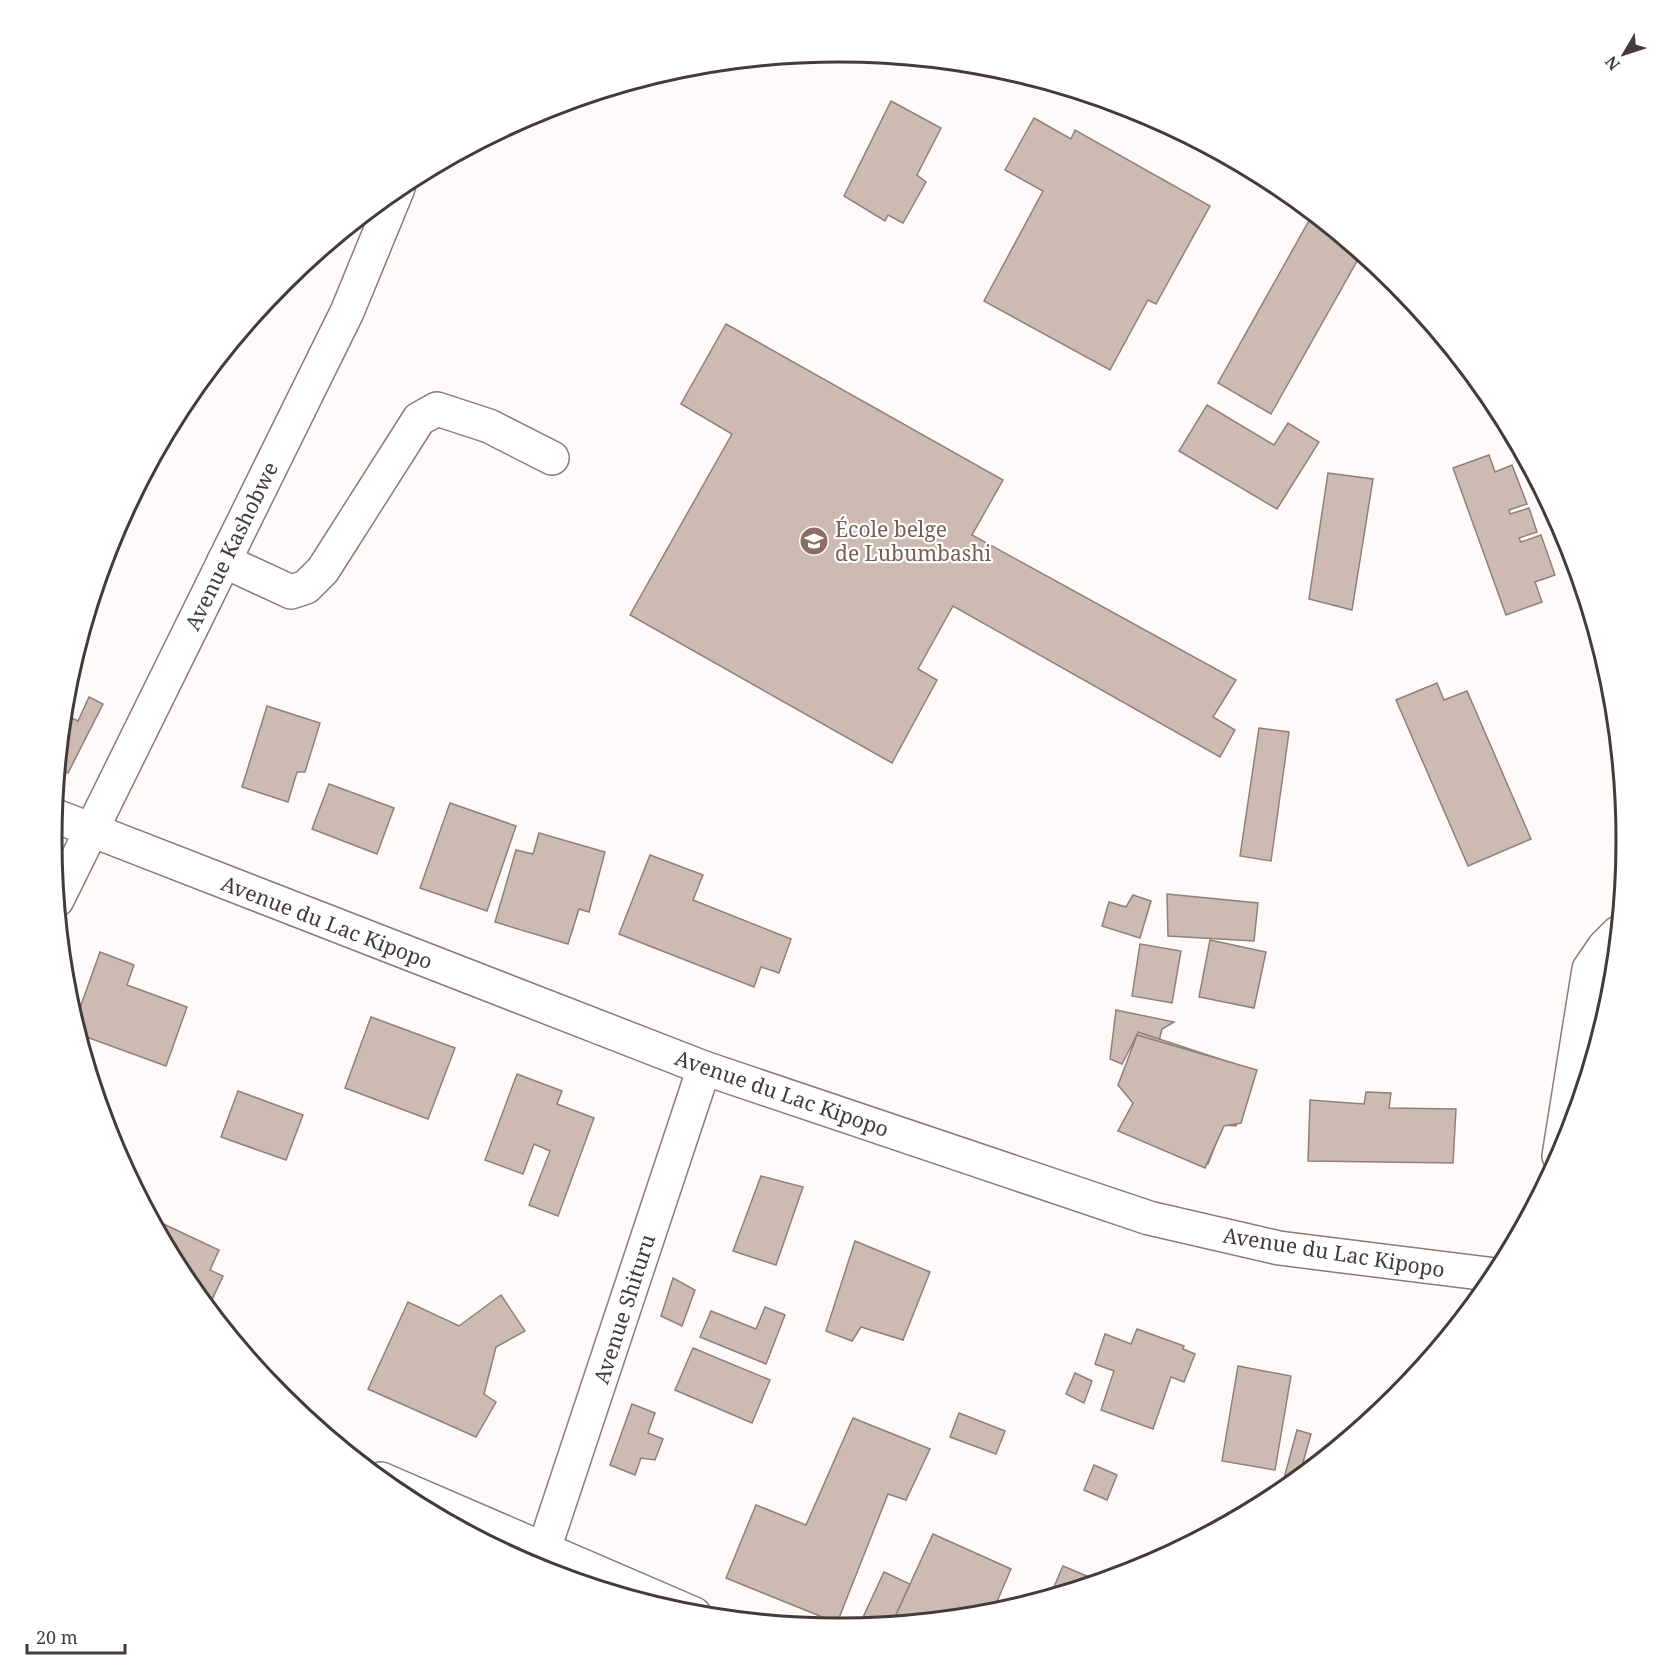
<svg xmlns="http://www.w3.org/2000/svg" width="1678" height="1680" font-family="'Noto Serif',serif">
<rect width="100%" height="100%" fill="#fefaf9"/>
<!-- building -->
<g fill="#ccbab3" stroke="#91807a" stroke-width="1.5">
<polygon points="891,101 941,128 917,175 926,182 903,223 888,215 885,221 844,196"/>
<polygon points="1034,118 1071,139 1075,130 1210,206 1156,304 1148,300 1110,370 984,301 1043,191 1005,170"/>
<polygon points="1298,202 1361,254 1271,414 1218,383 1311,217 1295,209"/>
<polygon points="726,324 1003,480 972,535 1236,680 1213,717 1235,730 1220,757 953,606 918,669 937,680 892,763 630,615 732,434 681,404"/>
<polygon points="1207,405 1274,445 1288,423 1319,442 1277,509 1179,451"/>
<polygon points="1489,455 1495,472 1512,465 1527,504 1509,510 1510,514 1529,508 1537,532 1519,538 1521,542 1541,535 1555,575 1535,582 1542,602 1506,615 1453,468"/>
<polygon points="1328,473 1373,479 1352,610 1309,599"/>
<polygon points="1437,683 1444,700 1467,691 1531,839 1468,866 1396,700"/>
<polygon points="89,697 103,704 68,773 58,768 63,714 78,721"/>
<polygon points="267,706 320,723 305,772 297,772 288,802 242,787"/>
<polygon points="1259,728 1289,732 1271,861 1240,856"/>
<polygon points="329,784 394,808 377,854 312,829"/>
<polygon points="450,803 516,826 487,911 420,888"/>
<polygon points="539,833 605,852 589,912 579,909 568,944 495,922 516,850 533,854"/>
<polygon points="650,855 703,875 693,900 791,939 779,973 761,967 754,987 619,934"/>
<polygon points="1167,894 1258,903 1254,941 1168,936"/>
<polygon points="1133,895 1151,901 1140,938 1102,926 1109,902 1126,907"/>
<polygon points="1210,940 1266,952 1254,1008 1199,997"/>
<polygon points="1140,944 1181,951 1172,1003 1132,996"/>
<polygon points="100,952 134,965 127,985 187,1007 166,1066 78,1034 75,1022"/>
<polygon points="1116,1010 1174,1022 1162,1029 1159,1041 1137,1035 1122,1064 1110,1059"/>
<polygon points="371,1017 455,1048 428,1119 345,1088"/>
<polygon points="1138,1032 1256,1071 1236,1126 1223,1125 1208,1164 1126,1134 1136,1101 1124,1085"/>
<polygon points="1137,1035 1257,1070 1241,1123 1224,1126 1205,1168 1118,1131 1133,1103 1118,1085"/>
<polygon points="517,1074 562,1091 557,1104 594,1118 558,1216 529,1205 550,1151 534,1144 523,1174 485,1160"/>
<polygon points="238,1091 303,1115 286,1160 221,1137"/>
<polygon points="1366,1092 1391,1093 1389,1108 1456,1109 1453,1163 1308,1161 1310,1100 1364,1104"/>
<polygon points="761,1176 803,1187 776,1265 733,1251"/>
<polygon points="153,1219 219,1250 210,1270 223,1276 210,1304 202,1300 184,1278"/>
<polygon points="855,1241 930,1272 903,1340 861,1327 852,1341 826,1331"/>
<polygon points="673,1278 695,1290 682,1326 661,1316"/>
<polygon points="501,1295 525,1331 496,1347 484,1394 496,1402 476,1437 368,1389 408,1302 459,1326"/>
<polygon points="765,1307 785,1315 766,1364 700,1337 711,1311 756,1329"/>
<polygon points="1137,1329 1184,1346 1183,1349 1195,1354 1184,1382 1171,1377 1153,1429 1101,1410 1114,1371 1095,1364 1105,1334 1131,1344"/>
<polygon points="693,1348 770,1380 752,1423 675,1390"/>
<polygon points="1238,1366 1291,1376 1275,1470 1222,1461"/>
<polygon points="1075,1373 1092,1381 1084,1403 1066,1394"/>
<polygon points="632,1404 655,1413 648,1433 663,1439 655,1460 641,1458 635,1475 610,1465"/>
<polygon points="959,1413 1005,1431 996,1454 950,1437"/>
<polygon points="853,1418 930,1449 906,1500 888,1494 837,1623 726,1578 756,1505 806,1525"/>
<polygon points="1297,1430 1311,1434 1299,1477 1287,1487 1282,1486"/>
<polygon points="1094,1465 1117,1475 1107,1500 1084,1490"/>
<polygon points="933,1534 1011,1569 992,1613 892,1623"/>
<polygon points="1063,1566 1082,1574 1098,1581 1050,1596"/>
<polygon points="884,1572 910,1584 892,1623 859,1626"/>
</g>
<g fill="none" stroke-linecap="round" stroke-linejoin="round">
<!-- minor casing -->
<g stroke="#8c7b75" stroke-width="36">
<g id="minor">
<polyline points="224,561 291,592 306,587 323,570 419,419 437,409 489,426 552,458"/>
<polyline points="53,815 704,1068 1149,1218 1279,1248 1496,1275"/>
<polyline points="57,900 347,312 398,188"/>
<polyline points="1559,1156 1589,969 1604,947 1618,933"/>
<polyline points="381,1479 694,1614"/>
<polyline points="544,1549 704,1068"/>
</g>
</g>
<!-- minor -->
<use href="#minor" stroke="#fff" stroke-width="33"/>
</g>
<!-- icons -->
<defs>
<g id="school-disc" transform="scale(1.5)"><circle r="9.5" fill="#8d6e63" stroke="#fff"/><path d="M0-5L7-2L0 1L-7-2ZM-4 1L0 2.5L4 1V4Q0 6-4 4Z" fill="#fff"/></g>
</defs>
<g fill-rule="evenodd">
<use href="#school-disc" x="814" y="541"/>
</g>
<g text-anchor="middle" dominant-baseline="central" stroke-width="4.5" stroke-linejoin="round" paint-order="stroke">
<!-- education labels -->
<g font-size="21" fill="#785e54" stroke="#fff" text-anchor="start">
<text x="835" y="529">École belge<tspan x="835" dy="24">de Lubumbashi</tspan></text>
</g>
<!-- street labels -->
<g font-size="21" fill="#423b38" stroke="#fff">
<text transform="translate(231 546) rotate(-64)">Avenue Kashobwe</text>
<text transform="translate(327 922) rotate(21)">Avenue du Lac Kipopo</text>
<text transform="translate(782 1093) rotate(19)">Avenue du Lac Kipopo</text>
<text transform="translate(1334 1252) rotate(9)">Avenue du Lac Kipopo</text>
<text transform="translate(624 1309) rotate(-72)">Avenue Shituru</text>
</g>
</g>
<!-- crop -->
<path d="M0 0H1678V1680H0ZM839 62H839A777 777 0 0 1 1616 839V841A777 777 0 0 1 839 1618H839A777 777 0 0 1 62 841V839A777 777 0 0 1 839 62Z" fill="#fff" fill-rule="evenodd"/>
<path fill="none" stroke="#423b38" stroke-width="3" d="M839 62H839A777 777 0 0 1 1616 839V841A777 777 0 0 1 839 1618H839A777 777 0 0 1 62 841V839A777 777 0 0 1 839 62Z"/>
<!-- north arrow -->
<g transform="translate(1624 54) rotate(231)" stroke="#ffffff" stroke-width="4.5" paint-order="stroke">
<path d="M0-4.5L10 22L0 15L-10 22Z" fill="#423b38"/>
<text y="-9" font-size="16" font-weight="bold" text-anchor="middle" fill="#423b38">N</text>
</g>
<!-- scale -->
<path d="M27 1644v9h98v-9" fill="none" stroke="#423b38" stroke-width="3"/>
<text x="36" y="1644" font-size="18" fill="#423b38" stroke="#ffffff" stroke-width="4.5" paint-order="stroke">20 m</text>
</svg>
